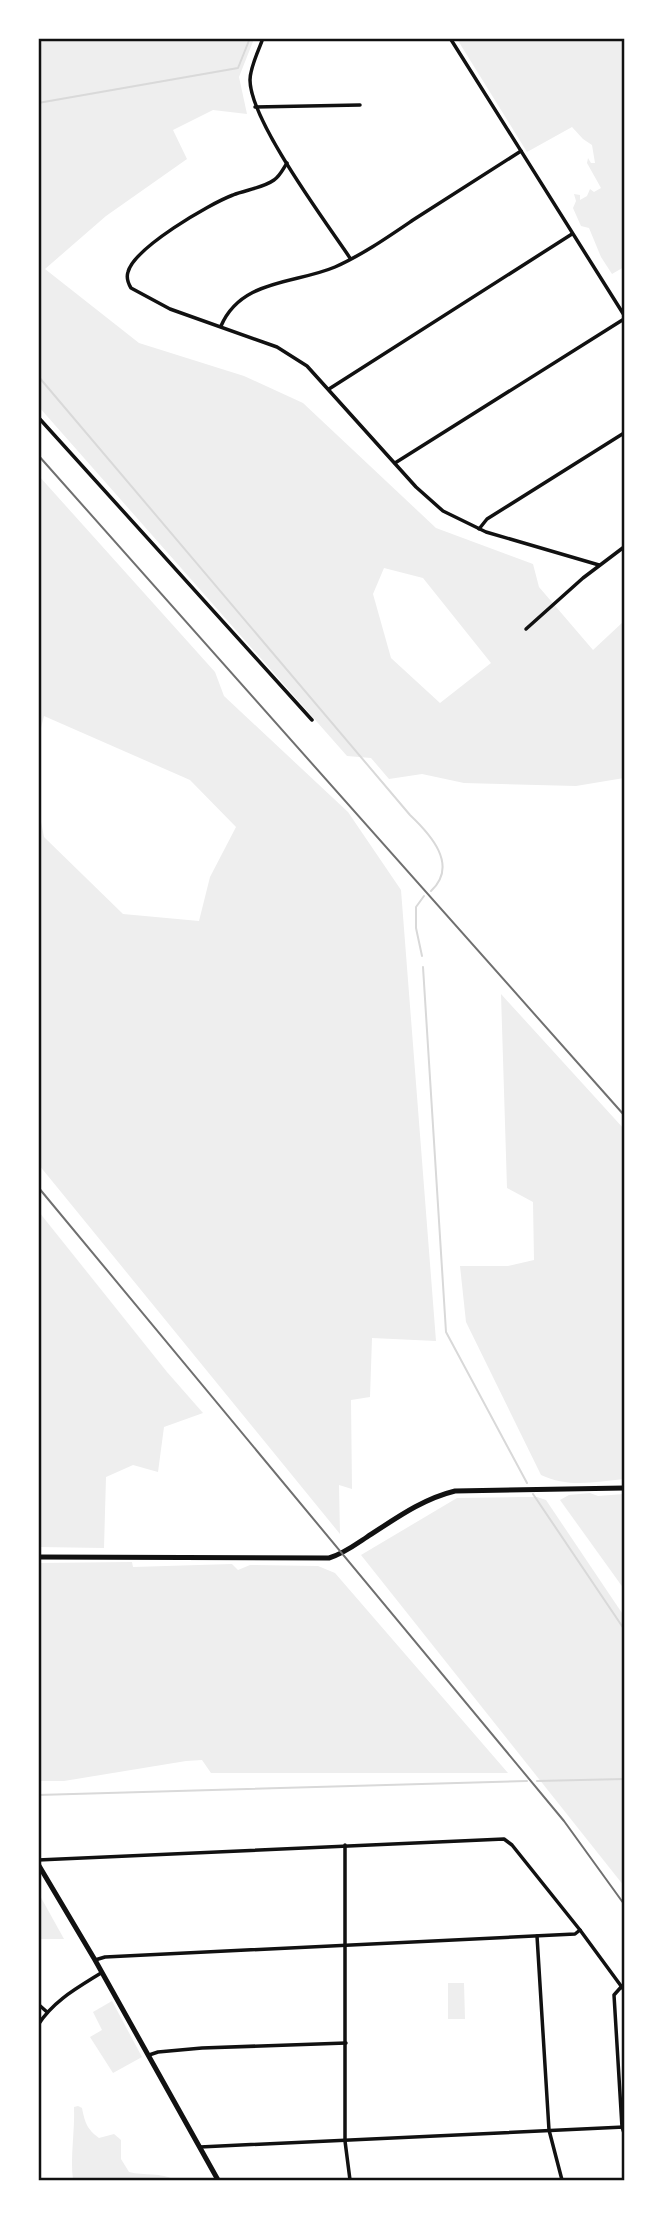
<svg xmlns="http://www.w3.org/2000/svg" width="663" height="2219" font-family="'PT Sans Narrow',sans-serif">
<rect width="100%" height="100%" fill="#fff"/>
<!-- green -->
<g fill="#eee" fill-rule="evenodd">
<path d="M38,39H254L239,77L247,114L213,110L173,130L187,159L106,216L45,269L139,343L244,376L303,403L436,528L533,564L539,587L593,650L624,621V778L576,786L464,783L422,774L389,779L371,758L347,756L39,407ZM384,568L423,578L491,663L440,703L391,658L373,594Z"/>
<polygon points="457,39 624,39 624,267 612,274 601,257 589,228 581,226 573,208 576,201 574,194 580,195 580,200 587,196 590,189 594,192 601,188 587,163 588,158 591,163 595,163 592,145 583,139 572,127 527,152"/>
<polygon points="39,476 215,672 224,696 348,812 401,890 436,1341 372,1338 370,1397 351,1400 352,1489 339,1485 340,1534 39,1165 39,811 44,837 123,914 199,921 210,877 236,827 190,780 44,716 39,736"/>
<path d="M501,994L624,1129V1479C596,1482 568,1488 541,1475L466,1322L460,1266H508L534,1260L533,1202L507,1188Z"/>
<polygon points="39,1212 167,1372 203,1413 164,1427 158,1472 133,1465 106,1477 104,1548 39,1547"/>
<polygon points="590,1493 598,1496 624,1494 624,1589 560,1500 569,1495"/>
<polygon points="520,1497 537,1497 546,1500 624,1616 624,1886 361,1555 457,1498"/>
<polygon points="132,1562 133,1567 232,1564 238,1570 250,1565 318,1566 335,1573 508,1773 211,1773 202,1760 186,1761 64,1781 39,1781 39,1563"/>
<polygon points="39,1894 64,1939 39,1939"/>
<polygon points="448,1983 464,1983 465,2019 448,2019"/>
<polygon points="112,2001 142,2057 113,2073 90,2037 102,2030 93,2012"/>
<path d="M78,2106L82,2108C85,2123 87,2129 99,2138L114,2134L121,2140V2159L129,2172C144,2176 161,2172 175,2180H73C70,2156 75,2132 74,2107Z"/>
</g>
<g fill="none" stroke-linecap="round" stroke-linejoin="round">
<!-- stream -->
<g stroke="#d9d9d9" stroke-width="2">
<polyline points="38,103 238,68 250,38"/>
<path d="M38,376L410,815C430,834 459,865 431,891"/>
<polyline points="422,956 416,928 416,907 424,896"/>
<polyline points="423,967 446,1332 527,1483"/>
<polyline points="533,1494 624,1629"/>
<polyline points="537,1781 624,1779"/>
<polyline points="38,1795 527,1781"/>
</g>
<!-- minor -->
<g stroke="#111" stroke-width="3.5">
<path d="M263,38C259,50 250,67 250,80C250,120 325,221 350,258"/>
<polyline points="450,38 624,315"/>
<polyline points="255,107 360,105"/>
<path d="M287,163C283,169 280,176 274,180C263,188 245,190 233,195C209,204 134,248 128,272C126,278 128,283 131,288L170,309L277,347L307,366L416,487L443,511L486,532L599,565"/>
<path d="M221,326C241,279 295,284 335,267C362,255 388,237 413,220C449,197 485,174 521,151"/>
<polyline points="329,389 572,234"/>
<polyline points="38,417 312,720"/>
<polyline points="395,463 624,319"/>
<polyline points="479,529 487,519 624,433"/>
<polyline points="526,629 583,578 624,547"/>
<polyline points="345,1845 345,2141 350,2180"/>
<polyline points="38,1860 504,1839 512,1845 580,1930 624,1990"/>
<polyline points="537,1936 549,2130 562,2180"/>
<polyline points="95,1960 105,1957 575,1934 580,1930"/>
<polyline points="622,1986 614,1995 622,2127 624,2133"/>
<polyline points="38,2004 47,2012"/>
<path d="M38,2025C53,2001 77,1988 101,1973"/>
<polyline points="149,2055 158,2052 202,2048 346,2043"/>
<polyline points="200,2147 624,2127"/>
</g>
<!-- tertiary -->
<g stroke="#111" stroke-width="5">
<path d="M38,1557L329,1558C343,1554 355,1545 367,1537C395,1519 422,1499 455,1491L624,1488"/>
<polyline points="38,1864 95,1960 218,2180"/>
</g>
<!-- rail -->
<g stroke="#707070" stroke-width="2">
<polyline points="38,455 624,1115"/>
<polyline points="38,1187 564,1821 624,1904"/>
</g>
</g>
<!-- border -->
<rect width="663" height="2219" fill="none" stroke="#ffffff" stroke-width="80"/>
<rect x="40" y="40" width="583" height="2139" fill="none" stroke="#111" stroke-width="2.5"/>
</svg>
